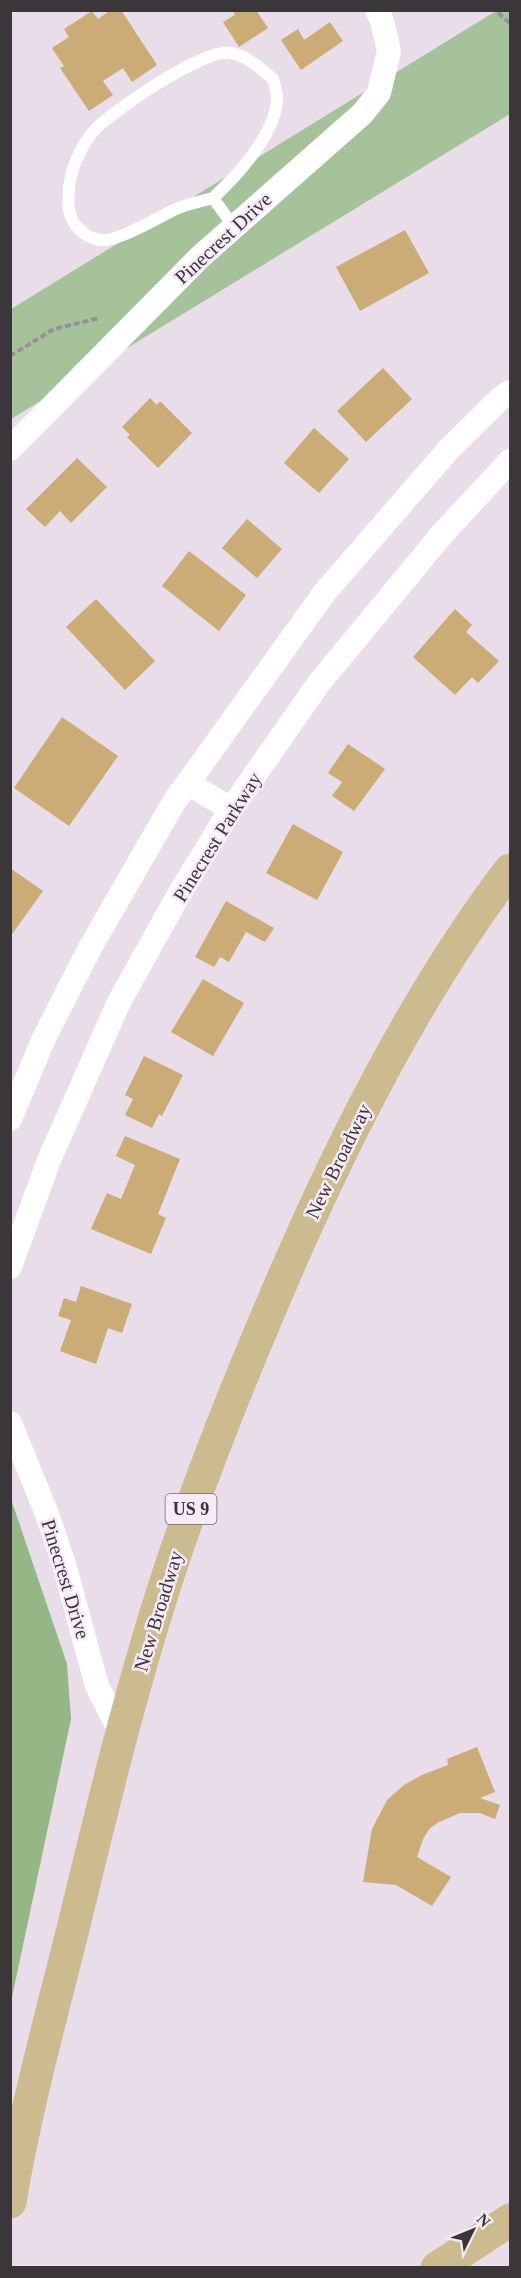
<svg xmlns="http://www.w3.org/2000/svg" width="521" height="2278" font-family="'Times New Roman',serif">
<rect width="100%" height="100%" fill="#e8dde9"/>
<!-- green -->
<polygon fill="#a6c29b" points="496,11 510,11 510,114 11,419 11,309"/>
<!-- forest -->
<polygon fill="#95b786" points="11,1499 67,1664 71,1719 11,2002"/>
<!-- building -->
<g fill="#cbab76">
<polygon points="111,10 121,10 157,65 132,82 123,68 103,81 113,95 89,111 60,68 64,66 52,48 69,37 64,29 92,11 98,19"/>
<polygon points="232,10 256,10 268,28 239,47 223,22 235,15"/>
<polygon points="330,22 343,41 301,70 281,40 298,29 304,40"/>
<polygon points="405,230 429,273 360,311 336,267"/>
<polygon points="383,368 412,399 366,442 337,411"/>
<polygon points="150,398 157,405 160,401 192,433 158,468 127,437 130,435 122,427"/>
<polygon points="314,428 349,459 319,493 284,463"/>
<polygon points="77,458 107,487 71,523 60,511 45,527 26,509"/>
<polygon points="247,519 282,549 257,578 222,548"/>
<polygon points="189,551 246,595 219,631 162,586"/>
<polygon points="96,599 155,661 125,690 66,627"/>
<polygon points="455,609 472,625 466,632 499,661 478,683 472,677 455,695 413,657"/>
<polygon points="62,717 118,756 69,826 14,788"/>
<polygon points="348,744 385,769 354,811 332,796 342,782 328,773"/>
<polygon points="293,824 343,852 317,900 266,873"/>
<polygon points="10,868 43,891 10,937"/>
<polygon points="226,901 274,928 265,942 246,932 229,962 220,957 214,967 195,957"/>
<polygon points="203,979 244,1003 213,1056 171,1032"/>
<polygon points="144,1056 183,1075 162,1116 159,1114 152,1128 125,1115 133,1099 125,1095"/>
<polygon points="125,1136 180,1159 158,1214 166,1218 151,1254 91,1229 107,1193 121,1199 135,1165 116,1156"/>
<polygon points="81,1286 132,1304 122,1333 108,1328 96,1364 60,1351 71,1320 58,1316 64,1298 76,1302"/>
<polygon points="477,1747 495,1792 480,1798 500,1805 495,1819 480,1813 460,1813 439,1822 430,1828 423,1839 417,1857 451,1877 432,1906 396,1885 363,1882 372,1829 387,1800 404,1785 422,1775 448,1765 447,1759"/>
</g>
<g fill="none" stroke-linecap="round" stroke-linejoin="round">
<!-- path -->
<g stroke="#989099" stroke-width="4" stroke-dasharray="6 3" stroke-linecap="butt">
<polyline points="498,13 510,23"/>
<polyline points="10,356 54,329 95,319 100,320"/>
</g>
<!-- lane -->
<path stroke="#fff" stroke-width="12" d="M213,198C238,175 273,136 277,102C278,95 275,86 273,79C261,69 248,56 231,53C206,47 108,113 92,133C75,155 66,182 69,209C71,224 84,237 99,240C117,243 160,216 178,208C189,204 202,201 213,198L234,227"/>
<!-- street -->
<g stroke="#fff" stroke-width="24">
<polyline points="10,449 200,257 362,114 379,93 389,51 382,21 377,10"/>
<polyline points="189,784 231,809"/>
<polyline points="10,1119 44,1038 91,946 174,802 325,592 450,448 501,398 510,392"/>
<polyline points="10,1267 49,1160 119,1002 178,896 231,809 319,683 443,533 510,461"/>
<polyline points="10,1423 47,1514 64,1564 97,1686 121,1733"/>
</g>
<!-- primary -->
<g stroke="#cbbb8f" stroke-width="33">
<path d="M10,2202C27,2099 56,2000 80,1900C105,1797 130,1695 162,1594C198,1480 244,1368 292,1258C350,1126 422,985 510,870"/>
<polyline points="437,2268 510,2220"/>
</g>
</g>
<g text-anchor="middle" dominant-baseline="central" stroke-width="5" stroke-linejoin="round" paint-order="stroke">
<!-- shield labels -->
<rect fill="#f6eaf6" stroke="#726c72" stroke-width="1.5" x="165.5" y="1494" width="51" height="30" rx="4.5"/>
<g font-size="18" font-weight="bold" fill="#3a363a">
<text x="191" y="1509">US 9</text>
</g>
<!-- street labels -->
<g font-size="20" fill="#3a363a" stroke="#f6eaf6">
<text transform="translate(223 238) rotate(-43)">Pinecrest Drive</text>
<text transform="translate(217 837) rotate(-58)">Pinecrest Parkway</text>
<text transform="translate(338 1161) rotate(-64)">New Broadway</text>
<text transform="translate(66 1579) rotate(73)">Pinecrest Drive</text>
<text transform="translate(158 1611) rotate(-73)">New Broadway</text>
</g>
</g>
<!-- border -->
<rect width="521" height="2278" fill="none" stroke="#3a363a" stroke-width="24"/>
<!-- north arrow -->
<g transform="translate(473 2230) rotate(47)" stroke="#f6eaf6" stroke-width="4.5" paint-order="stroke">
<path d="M0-4.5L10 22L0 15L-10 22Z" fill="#3a363a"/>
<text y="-9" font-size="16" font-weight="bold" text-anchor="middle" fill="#3a363a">N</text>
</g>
</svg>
